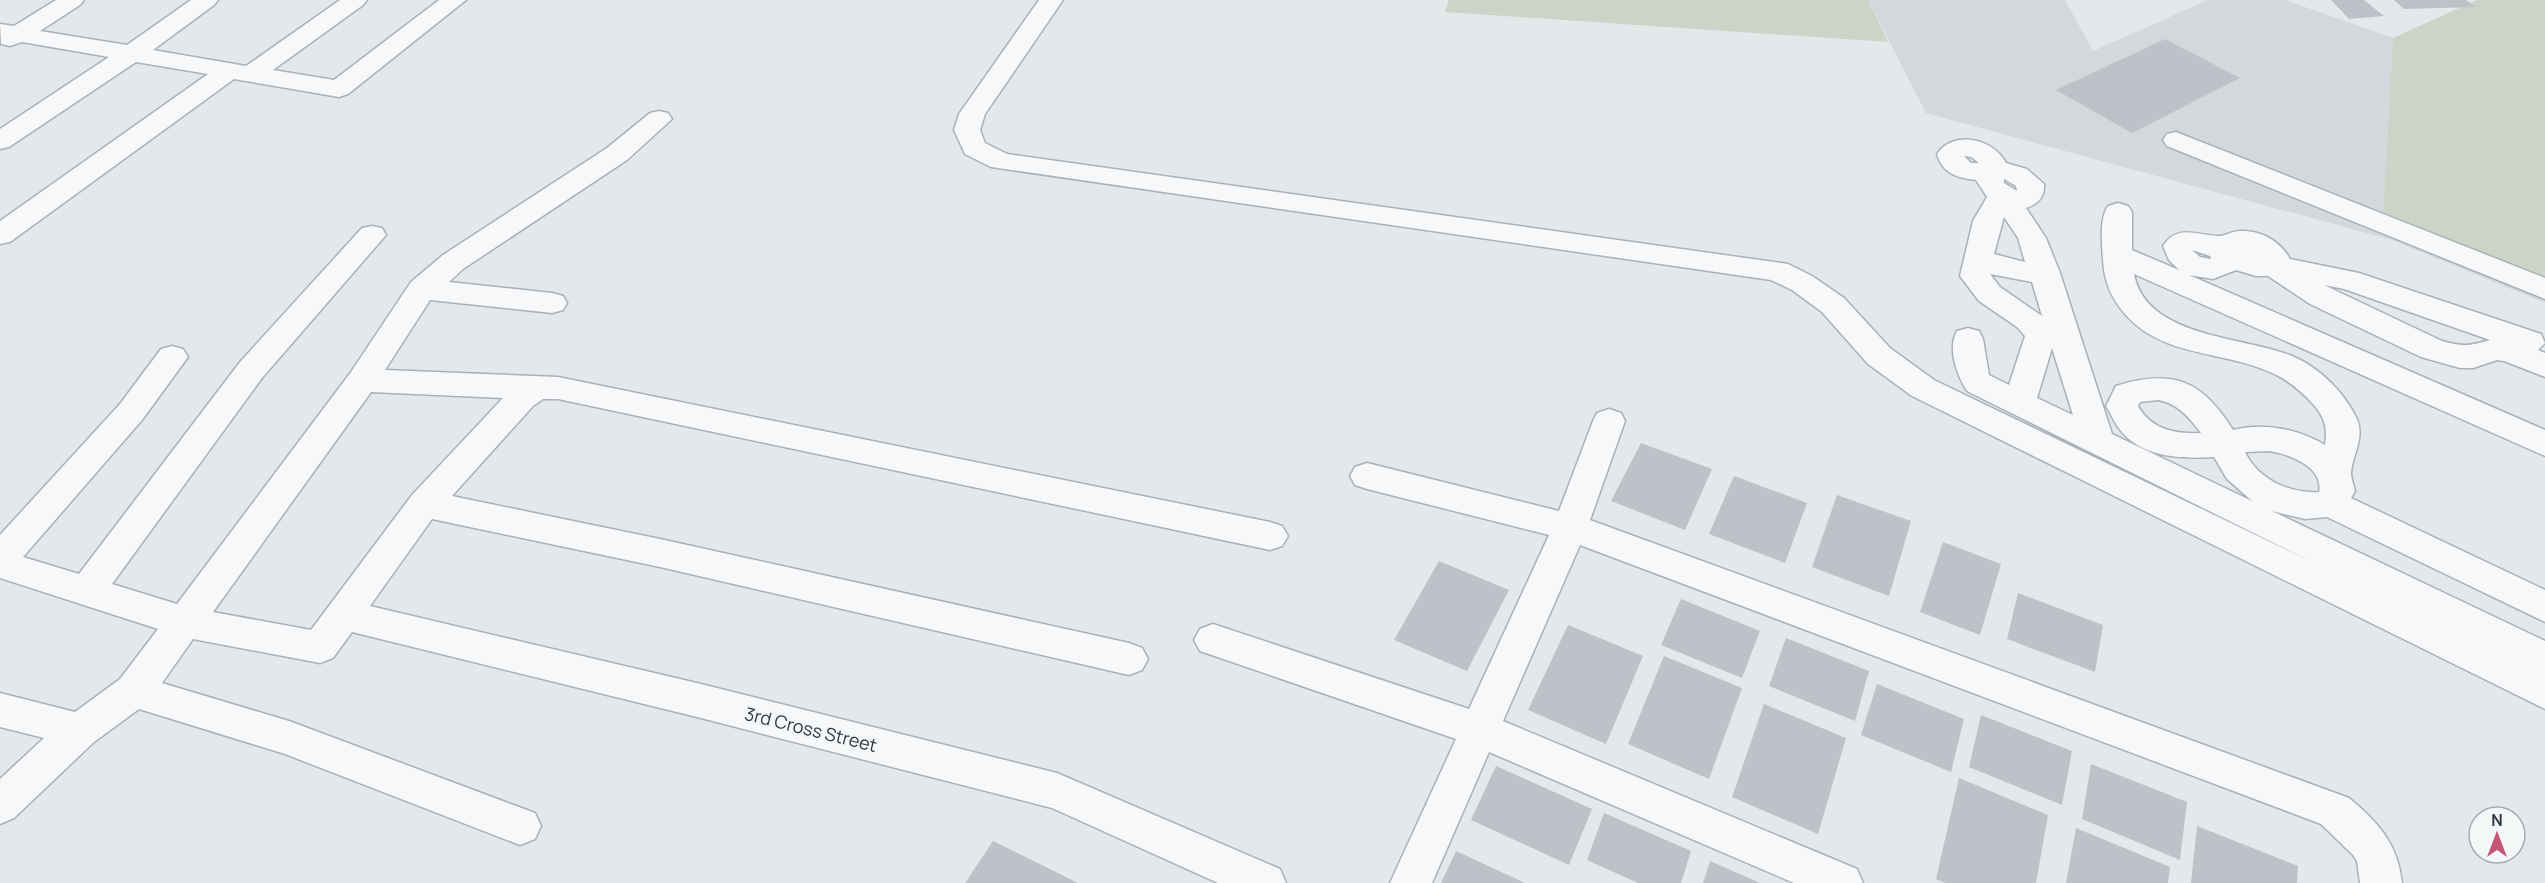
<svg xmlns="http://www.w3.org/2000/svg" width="2545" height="883" font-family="Manrope,sans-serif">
<rect width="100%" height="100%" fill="#e5e8eb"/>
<!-- built -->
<polygon fill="#d3d8dd" points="1868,0 2065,0 2093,51 2208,0 2285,0 2393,38 2383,212 2545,278 2545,303 2392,240 1926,113"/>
<!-- green -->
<g fill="#ccd4c7">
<polygon points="1449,0 1868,0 1888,42 1445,12"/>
<polygon points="2477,0 2545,0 2545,278 2383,212 2393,38"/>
</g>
<!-- building -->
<g fill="#bcc2c8">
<polygon points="2331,0 2364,0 2384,16 2349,19"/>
<polygon points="2394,0 2466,0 2475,7 2404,9"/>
<polygon points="2165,39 2240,78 2132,133 2056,90"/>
<polygon points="1641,443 1712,469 1685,530 1611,501"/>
<polygon points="1734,476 1807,503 1785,563 1709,534"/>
<polygon points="1837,495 1911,521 1889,596 1812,567"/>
<polygon points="1943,542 2001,564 1980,635 1920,612"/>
<polygon points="1439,561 1509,590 1467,671 1394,640"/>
<polygon points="2018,593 2103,625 2095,672 2007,639"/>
<polygon points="1681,599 1760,631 1742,678 1661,645"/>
<polygon points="1568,625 1643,656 1606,744 1528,710"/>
<polygon points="1786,638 1869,671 1855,721 1769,686"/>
<polygon points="1664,656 1742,688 1709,779 1628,744"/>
<polygon points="1877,684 1964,719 1951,772 1861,735"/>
<polygon points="1764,704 1846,738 1818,834 1732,797"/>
<polygon points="1981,715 2072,751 2062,805 1969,767"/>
<polygon points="2091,764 2187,802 2180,860 2082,819"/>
<polygon points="1496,766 1592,809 1569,865 1471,820"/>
<polygon points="1959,778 2048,815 2036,883 1945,883 1936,879"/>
<polygon points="1604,813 1691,851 1681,883 1638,883 1587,860"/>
<polygon points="2197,826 2298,866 2297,883 2191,883"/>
<polygon points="2076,828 2170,867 2168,883 2066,883"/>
<polygon points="993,841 1078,883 965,883"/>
<polygon points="1456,851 1525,883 1441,883"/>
<polygon points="1710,861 1760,883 1703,883"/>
</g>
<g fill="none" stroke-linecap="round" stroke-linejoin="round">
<!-- minor casing -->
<g stroke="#aab0b5" stroke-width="3">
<g id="minor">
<polygon points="56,0 84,0 80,5 40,31 127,45 191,0 218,0 214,5 153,50 246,66 340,0 367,0 363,5 273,70 334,80 439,0 466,0 348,94 339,97 234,79 10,242 0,244 0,221 208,74 136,62 9,147 0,149 0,129 109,57 22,42 10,46 1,44 0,24 14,26"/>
<path d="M1039,0H1063L985,114L980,130L985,143L1007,154L1788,264L1812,276L1844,298L1890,348L1934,380L2312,562L1967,391C1957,375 1947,349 1957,331L1968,328L1979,331L1983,339L1989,375L2009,385L2025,336L2017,327L1979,301L1960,276L1973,221L1987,197L1976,180C1957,178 1942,173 1937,154C1953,130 1993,138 2006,163L2027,169L2044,184C2045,197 2038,204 2026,208L2046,238L2060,273L2112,434L2252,501L2227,479L2214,457C2182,459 2143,458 2121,431C2115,424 2111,414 2106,406L2116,386C2172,369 2201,379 2233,430C2264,422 2298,429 2325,445C2328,427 2324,416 2312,403C2300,390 2288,380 2272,373C2223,350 2163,358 2125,314C2111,298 2104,281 2103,260C2102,244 2099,219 2108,206L2118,203L2128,206L2132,212V250L2179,270L2169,260L2163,246C2177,224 2196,235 2217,236C2224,237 2232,231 2240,231C2261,230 2280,241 2290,259L2359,273L2541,334L2545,343L2538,350L2545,353V377L2504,361L2497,360L2473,368H2460L2421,357L2310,304L2268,276H2256L2236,270L2213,279L2189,275L2545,430V456L2134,274C2146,338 2243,336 2292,356C2320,368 2344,392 2357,419C2365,439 2352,455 2351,473C2351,478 2354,486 2355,491L2351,498L2545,590V622L2327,517L2305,519L2272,511L2545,641V709L1912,396L1868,364L1822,312L1792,290L1771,280L991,167L965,154L954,130L959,114ZM1964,156L1971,157L1979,163H1971ZM2004,179L2016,186L2017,191L2004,183ZM2004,217L2018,238L2025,262L1994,254ZM2192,250L2210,256L2211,259L2200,257ZM1990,274L2032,282L2042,316L2000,287ZM2324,285L2344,289L2490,340C2469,346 2464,347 2442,341ZM2052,348L2073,415L2037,398ZM2158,400C2177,403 2190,418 2201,433C2175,434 2152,430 2138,406L2140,402ZM2269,451C2288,454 2324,466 2319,492C2291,494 2258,480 2245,452Z"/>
<path d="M659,111L668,113L672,119L627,160L463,269L449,282L552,293L563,296L567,303L563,310L552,313L430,300L385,370L558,377L1270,522L1282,526L1288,536L1282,546L1270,550L558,399H543L533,406L452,496L660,539L1129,643L1142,648L1148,659L1142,670L1129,675L660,567L432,519L370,606L701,684L1057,773L1280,869L1286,883H1218L1052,808L701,718L352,632L333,658L320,663L193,639L162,683L289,721L535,813L541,826L535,839L520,845L285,754L139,709L94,742L14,818L0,824V779L44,738L0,727V693L75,712L120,679L158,629L0,578V535L120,404L161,349L172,346L183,349L188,357L142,420L23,557L79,574L240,362L362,228L372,226L382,228L386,235L262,378L112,584L177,604L351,372L411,282L443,255L607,148L650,113ZM371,392L503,398L412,495L311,630L213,612Z"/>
<polygon points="2176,132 2545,278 2545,299 2167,146 2163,140 2167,134"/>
<path d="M1609,409L1621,413L1625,421L1590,520L2349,798C2378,822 2398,844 2402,883H2360L2357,861L2353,855L2321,824L1580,545L1503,721L1857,869L1863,883H1794L1489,752L1432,883H1390L1456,739L1200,651L1194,640L1200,629L1213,624L1469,709L1549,535L1367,489L1355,485L1350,476L1355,467L1367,463L1559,511L1593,421L1597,413Z"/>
</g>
</g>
<!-- minor -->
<use href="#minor" fill="#f7f8fa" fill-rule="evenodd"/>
</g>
<g text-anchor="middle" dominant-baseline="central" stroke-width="6" stroke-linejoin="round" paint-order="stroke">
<!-- street labels -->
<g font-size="18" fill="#2e3842" stroke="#f4f7f8">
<text transform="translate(811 729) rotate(14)">3rd Cross Street</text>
</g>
</g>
<!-- north arrow -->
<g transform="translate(2497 835)"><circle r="28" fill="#f4f7f8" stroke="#a5abaf" stroke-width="1.5"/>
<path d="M0-4.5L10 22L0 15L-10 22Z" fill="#c45676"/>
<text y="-9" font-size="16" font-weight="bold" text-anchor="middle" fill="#2e3842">N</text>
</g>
</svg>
